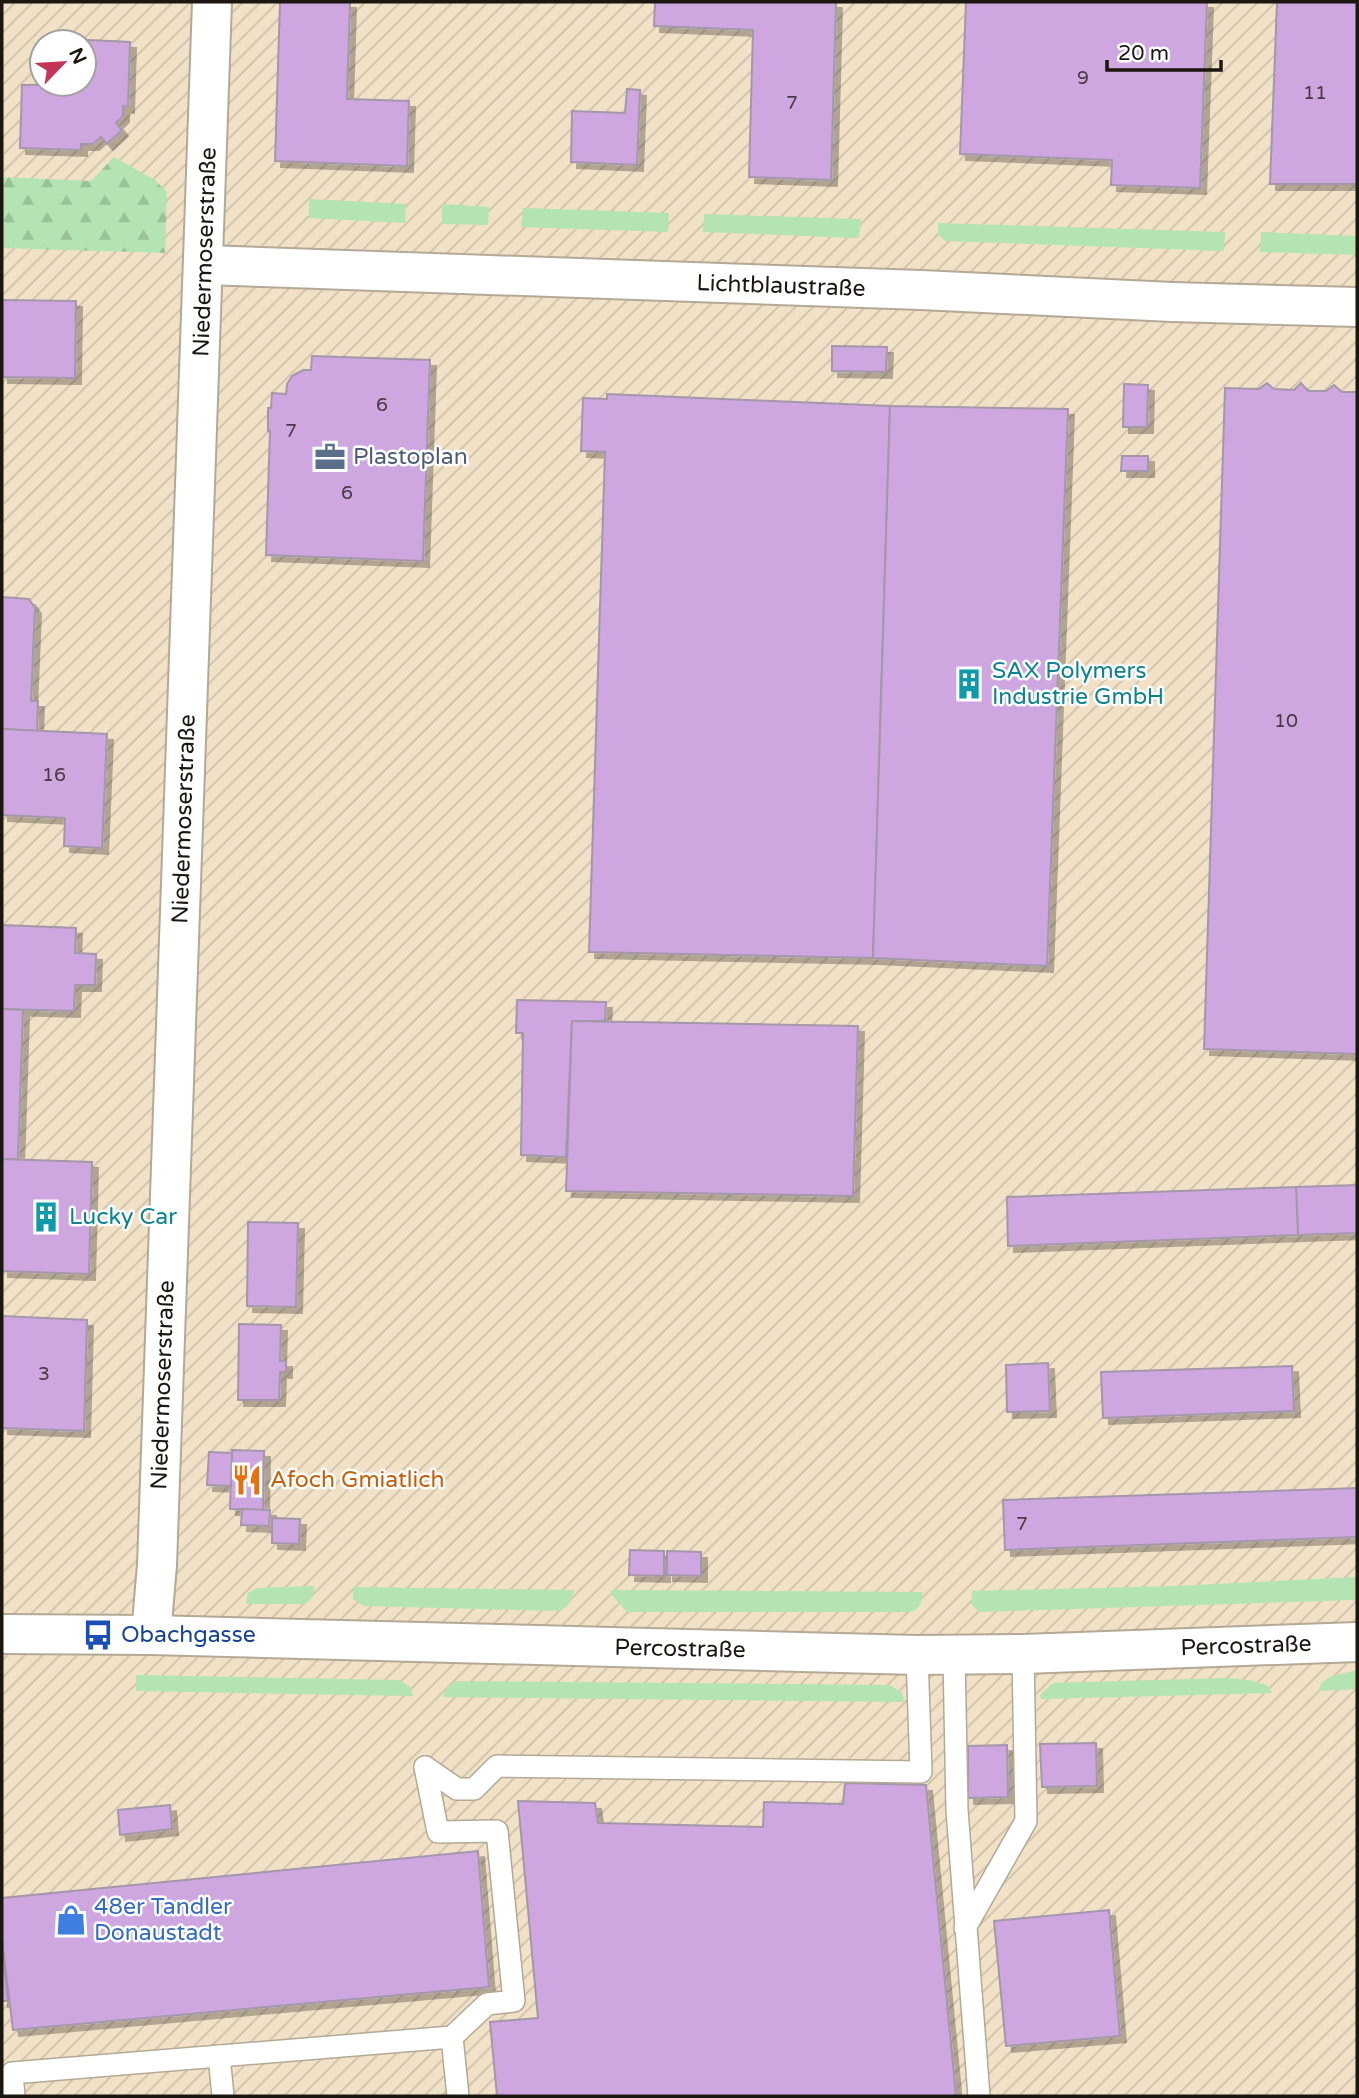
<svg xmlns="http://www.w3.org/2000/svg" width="1359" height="2098" font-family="'Varela Round',sans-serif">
<defs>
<pattern id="industrial-furrows" width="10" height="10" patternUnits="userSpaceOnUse" patternTransform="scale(1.75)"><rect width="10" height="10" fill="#f1e1c7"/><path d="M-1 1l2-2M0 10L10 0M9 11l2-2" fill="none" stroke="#cec0aa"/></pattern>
<pattern id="forest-firs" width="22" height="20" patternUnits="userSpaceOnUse" patternTransform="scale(1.75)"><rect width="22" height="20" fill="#b4e3b4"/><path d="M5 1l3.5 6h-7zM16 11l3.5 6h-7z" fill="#9ac29a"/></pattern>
<filter id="shadow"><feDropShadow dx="6" dy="6" stdDeviation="0" flood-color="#0004"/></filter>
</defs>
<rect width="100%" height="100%" fill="#faefdb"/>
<!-- industrial -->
<path fill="url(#industrial-furrows)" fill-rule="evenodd" d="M2,2H1357V2096H2ZM42,42H84V84H42Z"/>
<!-- green -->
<g fill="#b4e3b4">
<polygon points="309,199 406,204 405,223 309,218"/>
<polygon points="442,204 489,207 488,225 442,224"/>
<polygon points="523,208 669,213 668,232 521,227"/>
<polygon points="704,214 861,219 859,238 703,232"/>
<polygon points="938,223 1225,232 1224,251 945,241 938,234"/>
<polygon points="1261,232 1357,236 1357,255 1260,252"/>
<polygon points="1357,1577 1357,1600 979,1612 971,1604 972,1591 1173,1586"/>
<path d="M315,1586C313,1595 312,1601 303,1604H246L248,1593L257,1588Z"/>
<path d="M353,1587L574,1590C572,1601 569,1606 560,1611L364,1606L353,1599Z"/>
<path d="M611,1590L923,1592C921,1603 921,1609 909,1612H627L611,1594Z"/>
<polygon points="1357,1670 1357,1689 1318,1691 1322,1682 1332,1676"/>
<polygon points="136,1675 399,1680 410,1687 413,1696 136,1691"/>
<polygon points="1226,1678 1249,1680 1267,1685 1272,1693 1041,1699 1040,1695 1053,1683"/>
<path d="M456,1681L890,1685L902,1693L905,1702L444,1697C443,1689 449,1685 456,1681Z"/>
</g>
<!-- forest -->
<polygon fill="url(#forest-firs)" points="114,157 155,180 167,192 165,253 2,248 2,177 91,181"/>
<!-- building -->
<g fill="#cea7e0" stroke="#a397a9" stroke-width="2" filter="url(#shadow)">
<polygon points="280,2 350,2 347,99 409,101 407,166 275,161"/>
<polygon points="655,2 836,2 831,180 749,177 753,30 654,26"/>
<polygon points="966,2 1207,2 1200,188 1111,185 1112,160 960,154"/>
<polygon points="1277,2 1357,2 1357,184 1270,184"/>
<polygon points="67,39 130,42 128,107 123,106 123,116 116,123 122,130 107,144 101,137 93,144 81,144 81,150 20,148 22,85 84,84 84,42 67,42"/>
<polygon points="627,89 640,90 637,165 571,162 572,111 625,113"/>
<polygon points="2,300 76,301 75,378 2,377"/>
<polygon points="832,346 887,347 886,372 832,371"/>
<polygon points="312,356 430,360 423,561 266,555 270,431 268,431 268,408 271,408 272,393 286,394 287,384 292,376 303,370 311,370"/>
<polygon points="1267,383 1274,389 1294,390 1301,383 1308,391 1326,391 1334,385 1342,392 1357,392 1357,1054 1204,1049 1225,388 1259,389"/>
<polygon points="1124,384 1148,385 1147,427 1123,427"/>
<polygon points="607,394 890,406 873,958 589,952 605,452 581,451 583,398 607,399"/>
<polygon points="890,406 1068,409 1047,966 873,958"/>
<polygon points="1122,456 1148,456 1148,471 1121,471"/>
<polygon points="2,597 29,599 35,608 31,701 38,701 37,731 2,729"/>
<polygon points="2,729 107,734 102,848 64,846 65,818 2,815"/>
<polygon points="2,925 76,928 75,953 96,954 95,985 75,985 74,1011 2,1009"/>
<polygon points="517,1000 606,1002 605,1021 572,1021 566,1157 521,1155 523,1033 516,1033"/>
<polygon points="2,1009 23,1010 18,1159 2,1159"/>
<polygon points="572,1021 858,1026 853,1196 566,1191"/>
<polygon points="2,1159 92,1162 89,1274 2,1271"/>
<polygon points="1357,1185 1357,1233 1298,1235 1296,1187"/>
<polygon points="1296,1187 1298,1235 1008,1246 1007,1197"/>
<polygon points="248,1222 298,1223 296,1307 247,1306"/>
<polygon points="2,1316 87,1320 84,1431 2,1428"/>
<polygon points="239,1324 281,1325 280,1361 286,1361 286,1372 280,1372 279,1400 238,1400"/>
<polygon points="1048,1363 1050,1411 1007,1412 1006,1365"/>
<polygon points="1292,1366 1294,1411 1103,1418 1101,1372"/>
<polygon points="232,1450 264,1451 263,1510 230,1509"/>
<polygon points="209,1452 232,1453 231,1486 207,1485"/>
<polygon points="1357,1488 1357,1537 1005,1550 1003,1500"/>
<polygon points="242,1509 270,1510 269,1526 241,1525"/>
<polygon points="272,1518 300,1519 299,1544 272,1543"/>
<polygon points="630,1550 664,1551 664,1576 629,1575"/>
<polygon points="667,1551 701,1552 701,1576 667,1575"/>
<polygon points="1096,1743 1097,1786 1042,1787 1040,1744"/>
<polygon points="1007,1745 1008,1797 968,1798 968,1746"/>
<polygon points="845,1783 926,1785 956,2096 497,2096 490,2022 538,2018 518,1801 595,1803 598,1823 763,1827 764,1802 843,1804"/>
<polygon points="170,1805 172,1829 120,1835 118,1810"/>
<polygon points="478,1851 489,1987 13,2030 2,1941 2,1898"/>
<polygon points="1109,1910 1120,2036 1006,2046 994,1921"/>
<polygon points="2,1941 8,2001 2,2001"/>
</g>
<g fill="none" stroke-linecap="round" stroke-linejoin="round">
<!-- lane casing -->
<g stroke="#b4a996" stroke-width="24">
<g id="lane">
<polyline points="954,1655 957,1810 979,2096"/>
<polyline points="425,1767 457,1789 474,1789 497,1766 921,1772 917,1655"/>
<polyline points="965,1928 1026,1821 1023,1654"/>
<polyline points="452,2037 458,2096"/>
<polyline points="219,2056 223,2096"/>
<polyline points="14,2096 12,2073 452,2037 487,2004 514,2001 497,1831 438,1832 425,1767"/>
</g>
</g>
<!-- street casing -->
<g stroke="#b4a996" stroke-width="42">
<g id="street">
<polyline points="205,265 921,290 1172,302 1357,307"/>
<polyline points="2,1634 151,1635 917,1655 1023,1654 1357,1642"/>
<polyline points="151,1635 157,1565 212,2"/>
</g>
</g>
<!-- lane -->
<use href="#lane" stroke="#fff" stroke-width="21"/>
<!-- street -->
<use href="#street" stroke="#fff" stroke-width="38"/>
</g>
<!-- icons -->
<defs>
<g id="office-bare" transform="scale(2.415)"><path d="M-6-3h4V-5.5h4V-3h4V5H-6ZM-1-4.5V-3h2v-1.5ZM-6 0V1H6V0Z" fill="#5c6f8a" stroke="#fff" stroke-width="2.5" paint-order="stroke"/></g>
<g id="building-bare" transform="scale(2.415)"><path d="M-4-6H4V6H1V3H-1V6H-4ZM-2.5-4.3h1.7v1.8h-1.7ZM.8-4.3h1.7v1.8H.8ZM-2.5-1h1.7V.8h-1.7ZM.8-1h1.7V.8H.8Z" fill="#0f9aa8" stroke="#fff" stroke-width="2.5" paint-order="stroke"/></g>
<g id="restaurant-bare" transform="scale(2.415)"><path d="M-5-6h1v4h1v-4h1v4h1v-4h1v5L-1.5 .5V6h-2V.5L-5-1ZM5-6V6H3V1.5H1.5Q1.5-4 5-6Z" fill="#e8710a" stroke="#fff" stroke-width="2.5" paint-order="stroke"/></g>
<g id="bus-bare" transform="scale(2.415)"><path d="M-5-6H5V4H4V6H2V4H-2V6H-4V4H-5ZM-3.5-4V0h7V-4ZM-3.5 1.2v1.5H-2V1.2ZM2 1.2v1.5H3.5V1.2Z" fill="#1a4fb4" stroke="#fff" stroke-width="2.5" paint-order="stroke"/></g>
<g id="shop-bare" transform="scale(2.415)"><path d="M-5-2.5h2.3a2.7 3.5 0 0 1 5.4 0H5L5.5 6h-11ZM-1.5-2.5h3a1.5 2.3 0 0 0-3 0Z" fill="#3f7fe0" stroke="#fff" stroke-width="2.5" paint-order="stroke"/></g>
</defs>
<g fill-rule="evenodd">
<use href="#office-bare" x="330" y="457"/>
<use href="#building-bare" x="969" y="684"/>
<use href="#building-bare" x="46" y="1217"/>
<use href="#restaurant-bare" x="247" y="1480"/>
<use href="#bus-bare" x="98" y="1635"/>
<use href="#shop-bare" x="71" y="1920"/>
</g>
<g text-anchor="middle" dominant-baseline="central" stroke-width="5" stroke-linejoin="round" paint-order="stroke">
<!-- number labels -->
<g font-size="19" fill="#483a44">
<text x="1083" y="78">9</text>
<text x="1315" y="93">11</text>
<text x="792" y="103">7</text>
<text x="382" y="405">6</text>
<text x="291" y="431">7</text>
<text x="347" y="493">6</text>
<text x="1286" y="721">10</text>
<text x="54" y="775">16</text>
<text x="44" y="1374">3</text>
<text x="1022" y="1524">7</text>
</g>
<!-- street labels -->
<g font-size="23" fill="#1b1610" stroke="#fff">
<text transform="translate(205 252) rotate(-88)">Niedermoserstraße</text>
<text transform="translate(781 286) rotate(2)">Lichtblaustraße</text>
<text transform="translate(184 819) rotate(-88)">Niedermoserstraße</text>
<text transform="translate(163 1385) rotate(-88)">Niedermoserstraße</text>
<text transform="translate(1246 1646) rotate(-2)">Percostraße</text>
<text transform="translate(680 1649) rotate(1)">Percostraße</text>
</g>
<!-- service labels -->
<g font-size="23" fill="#4e5e75" stroke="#fff" text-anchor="start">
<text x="353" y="457">Plastoplan</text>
</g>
<!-- culture labels -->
<g font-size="23" fill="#0d838f" stroke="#fff" text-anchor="start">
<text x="992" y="671">SAX Polymers<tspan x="992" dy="26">Industrie GmbH</tspan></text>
<text x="69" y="1217">Lucky Car</text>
</g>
<!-- food labels -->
<g font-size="23" fill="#c56008" stroke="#fff" text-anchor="start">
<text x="270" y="1480">Afoch Gmiatlich</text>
</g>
<!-- transit labels -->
<g font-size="23" fill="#164399" stroke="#fff" text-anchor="start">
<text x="121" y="1635">Obachgasse</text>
</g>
<!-- shop labels -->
<g font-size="23" fill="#366cbe" stroke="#fff" text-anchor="start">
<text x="94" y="1907">48er Tandler<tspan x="94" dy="26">Donaustadt</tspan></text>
</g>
</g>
<!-- border -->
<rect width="1359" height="2098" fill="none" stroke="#1b1610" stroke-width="7"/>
<!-- north arrow -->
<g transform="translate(63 63) rotate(65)"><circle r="33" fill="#ffffff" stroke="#a4a29f" stroke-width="2"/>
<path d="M0-5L12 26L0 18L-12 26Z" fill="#c43456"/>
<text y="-10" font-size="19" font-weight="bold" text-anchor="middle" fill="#1b1610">N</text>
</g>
<!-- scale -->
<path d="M1107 60v10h114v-10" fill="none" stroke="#1b1610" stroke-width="3.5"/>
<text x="1118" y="60" font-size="21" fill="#1b1610" stroke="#ffffff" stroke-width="5" paint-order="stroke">20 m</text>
</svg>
